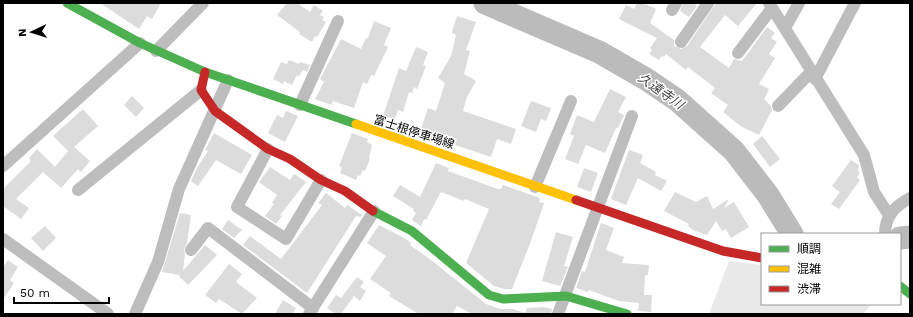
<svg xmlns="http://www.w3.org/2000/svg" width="913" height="317" font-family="'Work Sans','Noto Sans JP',sans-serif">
<rect width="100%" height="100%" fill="#fff"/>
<!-- green -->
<polygon fill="#e9e9e9" points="729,261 762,265 762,304 871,304 864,314 709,314"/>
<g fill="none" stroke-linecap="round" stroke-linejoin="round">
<!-- river -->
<g stroke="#bbb" stroke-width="23">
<polyline points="485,3 599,52 646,79 677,100 734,151 768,195 792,234"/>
<polyline points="900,238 910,237"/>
</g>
</g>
<!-- building -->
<g fill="#dcdcdc">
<polygon points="100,3 161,3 152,19 147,16 139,29"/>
<polygon points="287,3 297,3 310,12 314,5 323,11 320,15 324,17 322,20 326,22 317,37 315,36 312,42 299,34 300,32 277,15"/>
<polygon points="637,3 643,3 656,9 650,23 674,40 674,46 681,49 687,46 716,3 757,3 738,26 725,15 700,47 729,68 734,59 742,61 767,27 775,33 771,38 777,42 769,54 775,58 759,84 769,89 764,99 771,106 772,110 759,135 742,127 723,112 728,105 711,93 715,88 688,67 686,70 666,54 664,57 662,56 659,60 649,54 652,50 650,48 657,38 619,19 626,5 634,9"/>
<polygon points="683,3 693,3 697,6 689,17 680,11"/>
<polygon points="457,16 476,22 466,50 470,51 464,74 476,81 467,97 463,111 516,129 511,144 497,139 491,157 455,145 457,139 437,132 434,140 419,135 428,108 436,111 445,83 438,78 451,56 456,35 452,33 453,28"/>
<polygon points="374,21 391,28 384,45 388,47 374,76 371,75 367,84 363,82 354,108 333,101 331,105 315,99 324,82 320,79 341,39 361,49 366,38 368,38"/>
<polygon points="416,47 428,52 423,65 426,66 417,89 414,87 412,93 409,92 403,112 398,110 395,119 383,116 399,68 406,71"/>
<polygon points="289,60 299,64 300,62 310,65 307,72 303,70 299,76 297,75 292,85 284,81 283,84 273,79 281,62 287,64"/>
<polygon points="610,89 626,97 618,112 624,115 618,128 616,128 605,153 586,145 578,164 565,159 574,136 570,134 577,115 594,122"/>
<polygon points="132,96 144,108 136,117 124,105"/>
<polygon points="531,101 551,108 546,121 541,119 536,132 521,126"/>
<polygon points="83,109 98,126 74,147 90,161 81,172 78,169 61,188 43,172 16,199 29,208 21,219 3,206 3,189 31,161 29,158 37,149 55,167 68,151 53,136"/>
<polygon points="286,111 298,116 285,142 268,133 277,115 283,118"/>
<polygon points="214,133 252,155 241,174 216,160 198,186 191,181 197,168 208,151 205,150"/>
<polygon points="352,133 368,139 367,142 372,145 369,159 370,159 365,171 363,170 360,176 358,175 356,180 340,173 342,168 339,166"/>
<polygon points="762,136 780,159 770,167 753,144"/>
<polygon points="629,150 643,155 640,163 656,172 655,175 667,181 661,191 638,178 626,205 611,199"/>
<polygon points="851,160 859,165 858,171 860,173 857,177 860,180 839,209 831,204 840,192 832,186"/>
<polygon points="436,163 449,168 448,171 498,189 501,189 503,185 540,198 539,202 544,203 531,241 512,289 504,289 494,286 466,263 489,209 465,199 464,201 441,192 426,220 424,219 421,226 412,220 416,213 413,211 414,209 393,196 400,185 420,197"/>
<polygon points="270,167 290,180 294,174 306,182 280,215 282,216 276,224 265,216 274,204 272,203 277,195 259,182"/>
<polygon points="584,168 598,173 591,192 577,187"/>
<polygon points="675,192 696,202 707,196 713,209 729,199 724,208 734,202 749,227 731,238 726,229 722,231 716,221 707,235 693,230 688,226 689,224 664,211"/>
<polygon points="326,193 345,208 347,205 362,215 361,217 356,216 307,293 243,245 250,236 281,259 322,205 318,203"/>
<polygon points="180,213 191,215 187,243 184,249 185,254 183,271 205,245 217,255 188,285 179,276 180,275 162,272"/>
<polygon points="228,220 242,230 234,238 222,229"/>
<polygon points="601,223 614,228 606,250 624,257 622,263 649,265 648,275 645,275 644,295 652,295 651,312 638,311 639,303 619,301 589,290 588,292 576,288 582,271 585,272"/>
<polygon points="379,225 406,239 411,243 410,245 431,260 486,304 500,309 513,309 525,313 527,308 544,307 552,309 551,314 472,314 457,306 452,314 419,314 389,296 391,293 370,279 386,256 367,243"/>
<polygon points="45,226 56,238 43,251 31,238"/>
<polygon points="556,232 573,237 564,266 568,267 560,286 542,281"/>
<polygon points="8,260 18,267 10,280 14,283 3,300 3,267"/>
<polygon points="229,264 242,274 236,282 257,298 242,314 219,299 216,303 205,295"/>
<polygon points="357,277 364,282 360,287 366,291 360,301 354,296 341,314 336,314 327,308 336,295 341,298"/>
<polygon points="283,300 296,308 292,314 275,314"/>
</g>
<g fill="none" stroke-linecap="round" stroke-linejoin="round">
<!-- street -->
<g stroke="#bdbdbd" stroke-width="12">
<polyline points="769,3 864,155 874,192 889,215"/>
<polyline points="672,10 676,3"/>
<polyline points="785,28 799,3"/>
<polyline points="681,42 708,3"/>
<polyline points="156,51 203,3"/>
<polyline points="738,53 772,8"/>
<polyline points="815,79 855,3"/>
<polyline points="300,105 338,21"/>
<polyline points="778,106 811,72"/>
<polyline points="268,149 237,207 286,239 321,180"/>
<polyline points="3,166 140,43"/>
<polyline points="535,187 571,101"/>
<polyline points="78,190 201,90"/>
<path d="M885,234C885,216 895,206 910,198"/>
<polyline points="3,239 108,314"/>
<polyline points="191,250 208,228 313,308"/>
<polyline points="135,314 158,262 179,189 228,80"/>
<polyline points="309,314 374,211"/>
<polyline points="558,314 632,116"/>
</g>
<!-- fast -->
<g stroke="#4caf50" stroke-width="9">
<polyline points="67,3 140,43 205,72 356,124"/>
<polyline points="373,211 412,231 489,295 503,299 566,296 627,314"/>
<polyline points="900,286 910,294"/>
</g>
<!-- slow -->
<polyline stroke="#ffc107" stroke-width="9" points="356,124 576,200"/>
<!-- jam -->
<g stroke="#c62828" stroke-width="9">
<polyline points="205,72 201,90 215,111 268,149 290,159 321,180 345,191 373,211"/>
<polyline points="576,200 723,251 762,258"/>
</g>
</g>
<g text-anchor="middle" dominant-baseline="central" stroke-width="3" stroke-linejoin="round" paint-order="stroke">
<!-- street labels -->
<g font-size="12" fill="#000" stroke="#fff">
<text transform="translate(414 132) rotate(18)">富士根停車場線</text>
</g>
<!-- water labels -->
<g font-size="13" font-style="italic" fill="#3f3f3f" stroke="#fff">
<text transform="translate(661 91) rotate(35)">久遠寺川</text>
</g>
</g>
<!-- border -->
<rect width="913" height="317" fill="none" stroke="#000000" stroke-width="8"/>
<!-- legend -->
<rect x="761" y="233" width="140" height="72" fill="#ffffff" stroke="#999999"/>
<rect x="769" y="246" width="20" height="6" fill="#4caf50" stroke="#999999"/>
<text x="797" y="253" font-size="12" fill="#000000">順調</text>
<rect x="769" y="266" width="20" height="6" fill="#ffc107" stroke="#999999"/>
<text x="797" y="273" font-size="12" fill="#000000">混雑</text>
<rect x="769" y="286" width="20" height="6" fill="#c62828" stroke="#999999"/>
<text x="797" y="293" font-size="12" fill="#000000">渋滞</text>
<!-- north arrow -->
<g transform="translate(32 32) rotate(266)" stroke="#ffffff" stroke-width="3" paint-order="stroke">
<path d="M0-3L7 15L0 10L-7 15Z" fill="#000000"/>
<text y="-6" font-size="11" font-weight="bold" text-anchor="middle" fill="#000000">N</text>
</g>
<!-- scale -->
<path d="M14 297v6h95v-6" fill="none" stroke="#000000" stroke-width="2"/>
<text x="20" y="297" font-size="12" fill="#000000" stroke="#ffffff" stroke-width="3" paint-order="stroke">50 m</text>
</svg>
